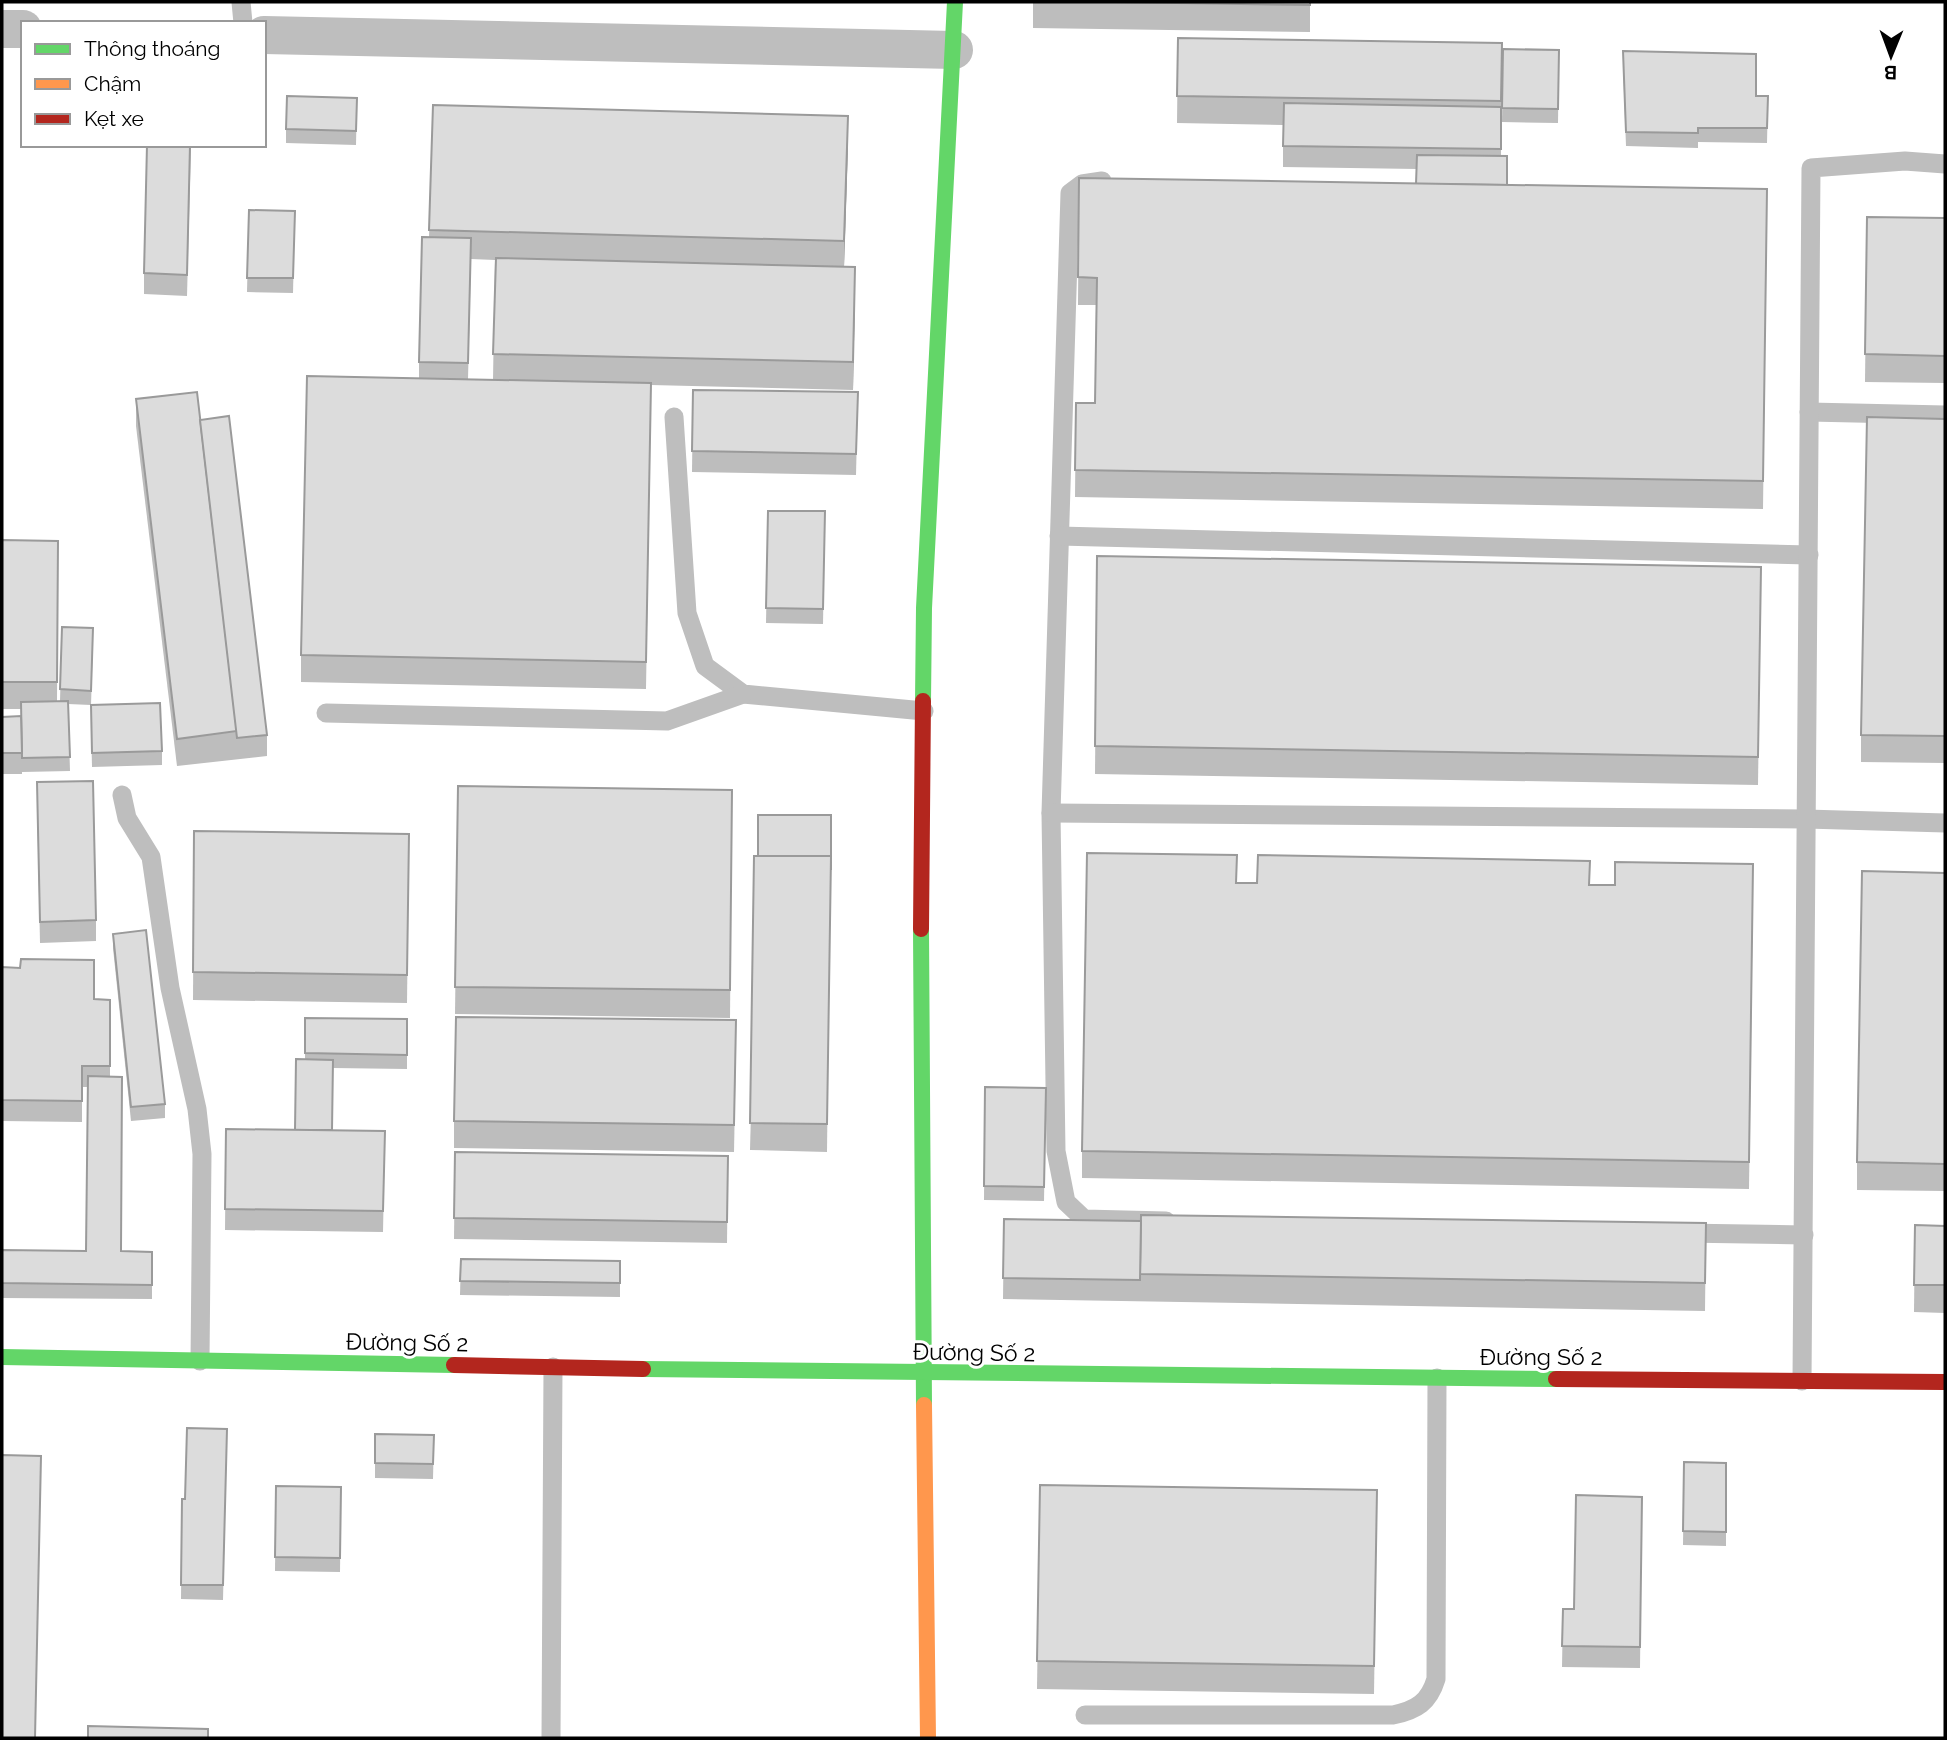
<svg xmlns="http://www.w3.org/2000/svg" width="1947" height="1740" font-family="Raleway,sans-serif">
<rect width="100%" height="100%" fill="#fff"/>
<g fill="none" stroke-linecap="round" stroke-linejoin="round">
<!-- lane -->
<g stroke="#bebebe" stroke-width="19">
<polyline points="241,2 243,23"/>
<polyline points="1102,181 1082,184 1070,193 1051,813 1056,1151 1066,1202 1084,1219 1166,1221"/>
<polyline points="1809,412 1945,415"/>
<polyline points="674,417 687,613 705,666 743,694 924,711"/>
<polyline points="1059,536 1809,555"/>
<polyline points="326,713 667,721 743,694"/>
<polyline points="122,795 127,818 151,857 170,988 197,1109 202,1154 200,1361"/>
<polyline points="1051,813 1806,819 1945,823"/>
<polyline points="1682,1233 1804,1235"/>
<polyline points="1802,1381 1811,168 1905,161 1945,164"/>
<path d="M1085,1715H1393C1417,1710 1429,1702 1436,1679L1437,1378"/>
<polyline points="551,1738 553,1367"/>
</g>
<!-- street -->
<g stroke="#bebebe" stroke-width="38">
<polyline points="2,29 23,29"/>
<polyline points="264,35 954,50"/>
</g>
<!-- fast -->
<g stroke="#63d668" stroke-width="16">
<polyline points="923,701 924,608 955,2"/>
<polyline points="921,929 924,1405"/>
<polyline points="2,1357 454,1365"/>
<polyline points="643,1369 1556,1379"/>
</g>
<!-- slow -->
<polyline stroke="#ff974d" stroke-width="16" points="924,1405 928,1738"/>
<!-- jam -->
<g stroke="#b3261e" stroke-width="16">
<polyline points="921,929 923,701"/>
<polyline points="454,1365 643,1369"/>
<polyline points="1556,1379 1945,1382"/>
</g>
</g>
<!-- wall -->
<g fill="#bdbdbd" fill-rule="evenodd">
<polygon points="1033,2 1310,2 1310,32 1033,28"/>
<polygon points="1178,38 1502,43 1501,156 1507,185 1767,189 1763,509 1075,497 1076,403 1095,403 1096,305 1078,305 1079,178 1416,184 1417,169 1283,167 1283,125 1177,123"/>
<polygon points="1503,49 1559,50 1558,123 1502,122"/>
<polygon points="1623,66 1756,96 1768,96 1767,143 1698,142 1698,148 1626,146"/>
<polygon points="357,98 356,145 286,143 286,129"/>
<path d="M433,105L848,143L844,266L855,294L853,390L651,385L646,689L301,682V655L419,378V362L429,237ZM471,259L495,260L493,380L468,379Z"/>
<polygon points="191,145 187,296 144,294 144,273"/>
<polygon points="249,210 295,211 293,293 247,292"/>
<polygon points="1867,217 1945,218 1945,383 1865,382"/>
<polygon points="693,390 858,392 856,475 692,472"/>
<polygon points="136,399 200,420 267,735 267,756 177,766 136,426"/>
<polygon points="1945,419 1945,763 1861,762 1861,735"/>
<polygon points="768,511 825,511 823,624 766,623"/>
<polygon points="2,540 58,541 57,701 60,701 62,627 93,643 91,705 68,704 70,771 22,772 22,774 2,774 2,717 21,716 21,709 2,709"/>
<polygon points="1097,556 1761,567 1758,785 1095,774"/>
<polygon points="91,720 162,751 162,765 92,767"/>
<polygon points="458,786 732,790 730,1018 455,1014"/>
<polygon points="37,803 96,920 96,941 40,943"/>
<polygon points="831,815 827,1152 750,1150 758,856"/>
<polygon points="194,831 409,834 407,1003 193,1000"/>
<polygon points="1945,873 1945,1191 1857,1190 1857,1162"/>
<polygon points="1237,883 1590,885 1753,891 1749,1189 1082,1178 1082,1151"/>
<polygon points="113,934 165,1104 165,1118 131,1121 113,948"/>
<polygon points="2,967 94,999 110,1000 110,1077 121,1251 152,1252 152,1299 2,1298 2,1250 86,1251 88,1087 82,1087 82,1122 2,1121"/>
<polygon points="305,1018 407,1019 407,1069 333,1068 332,1130 385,1131 383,1232 225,1230 226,1129 295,1130 305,1059"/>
<polygon points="736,1048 734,1152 454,1148 454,1121"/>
<polygon points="985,1087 1046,1088 1044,1201 984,1200"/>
<polygon points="455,1152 728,1156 727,1243 454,1239"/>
<polygon points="1004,1219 1141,1221 1706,1223 1705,1311 1003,1299"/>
<polygon points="1915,1225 1945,1226 1945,1313 1914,1312"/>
<polygon points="461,1259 620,1261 620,1297 460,1295"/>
<polygon points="227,1429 223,1600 181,1599 182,1499 185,1499"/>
<polygon points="375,1434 434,1435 433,1479 375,1478"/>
<polygon points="1684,1462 1726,1463 1726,1546 1683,1545"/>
<polygon points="1040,1485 1377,1490 1374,1694 1037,1689"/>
<polygon points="276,1486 341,1487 340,1572 275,1571"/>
<polygon points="1642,1497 1640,1668 1562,1667 1563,1609 1574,1609"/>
</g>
<!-- shaded-wall -->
<g fill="#9a9a9a">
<polygon points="848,116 848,143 844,268 844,241"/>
<polygon points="855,267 855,294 853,390 853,362"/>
</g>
<!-- building -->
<g fill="#dcdcdc" stroke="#9a9a9a" stroke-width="2">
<polygon points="1115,2 1310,2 1310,5"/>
<polygon points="1178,38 1502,43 1501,101 1177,96"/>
<polygon points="1503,49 1559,50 1558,109 1502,108"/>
<polygon points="1623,51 1756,54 1756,96 1768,96 1767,128 1698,128 1698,133 1626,132"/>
<polygon points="287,96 357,98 356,131 286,129"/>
<polygon points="1284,103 1501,107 1501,149 1283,146"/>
<polygon points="433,105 848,116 844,241 429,230"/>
<polygon points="147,145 190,145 187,275 144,273"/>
<polygon points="1417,155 1507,156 1507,185 1416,184"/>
<polygon points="1079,178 1767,189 1763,481 1075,470 1076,403 1095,403 1097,278 1078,277"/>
<polygon points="249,210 295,211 293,278 247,278"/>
<polygon points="1867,217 1945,218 1945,356 1865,354"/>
<polygon points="422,237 471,238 468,363 419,362"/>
<polygon points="496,258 855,267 853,362 493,354"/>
<polygon points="307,376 651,383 646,662 301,655"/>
<polygon points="693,390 858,392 856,454 692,451"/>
<polygon points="197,392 237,731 177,739 136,399"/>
<polygon points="229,416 267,735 237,738 200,420"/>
<polygon points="1867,417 1945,419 1945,736 1861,735"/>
<polygon points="768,511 825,511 823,609 766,608"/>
<polygon points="2,540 58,541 57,682 2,682"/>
<polygon points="1097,556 1761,567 1758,757 1095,746"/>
<polygon points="62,627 93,628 91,691 60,689"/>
<polygon points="68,701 70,757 22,758 21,702"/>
<polygon points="160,703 162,751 92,753 91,705"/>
<polygon points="21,716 22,753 2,753 2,717"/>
<polygon points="93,781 96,920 40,922 37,782"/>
<polygon points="458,786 732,790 730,990 455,987"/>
<polygon points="758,815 831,815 831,870 831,856 758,856"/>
<polygon points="194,831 409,834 407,975 193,972"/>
<polygon points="1087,853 1237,855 1236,883 1257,883 1258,855 1590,861 1589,885 1615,885 1615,862 1753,864 1749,1162 1082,1151"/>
<polygon points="754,856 831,856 827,1124 750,1123"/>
<polygon points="1862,871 1945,873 1945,1164 1857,1162"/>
<polygon points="146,930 165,1104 131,1107 113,934"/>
<polygon points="21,959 94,960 94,999 110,1000 110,1066 82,1066 82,1101 2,1100 2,967 20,968"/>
<polygon points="456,1017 736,1020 734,1125 454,1121"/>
<polygon points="305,1018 407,1019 407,1055 305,1053"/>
<polygon points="296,1059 333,1060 332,1130 295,1130"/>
<polygon points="88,1076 122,1077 121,1251 152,1252 152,1285 2,1283 2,1250 86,1251"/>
<polygon points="985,1087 1046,1088 1044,1187 984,1186"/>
<polygon points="226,1129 385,1131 383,1211 225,1209"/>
<polygon points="455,1152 728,1156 727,1222 454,1218"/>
<polygon points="1141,1215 1706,1223 1705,1283 1140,1274"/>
<polygon points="1004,1219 1141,1221 1140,1280 1003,1278"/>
<polygon points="1915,1225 1945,1226 1945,1285 1914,1285"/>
<polygon points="461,1259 620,1261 620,1283 460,1281"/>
<polygon points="187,1428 227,1429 223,1585 181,1585 182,1499 185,1499"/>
<polygon points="375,1434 434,1435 433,1464 375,1463"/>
<polygon points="2,1455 41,1456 35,1738 2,1738"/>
<polygon points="1684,1462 1726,1463 1726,1532 1683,1531"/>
<polygon points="1040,1485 1377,1490 1374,1666 1037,1661"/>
<polygon points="276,1486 341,1487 340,1558 275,1557"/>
<polygon points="1576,1495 1642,1497 1640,1647 1562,1646 1563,1609 1574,1609"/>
<polygon points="88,1726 208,1729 208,1738 88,1738"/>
</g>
<g text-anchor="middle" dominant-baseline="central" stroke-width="6" stroke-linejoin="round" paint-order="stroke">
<!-- street labels -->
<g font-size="23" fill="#000" stroke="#fff">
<text transform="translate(407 1342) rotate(1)">Đường Số 2</text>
<text transform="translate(974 1352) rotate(1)">Đường Số 2</text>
<text x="1541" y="1356">Đường Số 2</text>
</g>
</g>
<!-- border -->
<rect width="1947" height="1740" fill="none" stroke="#000000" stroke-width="7"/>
<!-- legend -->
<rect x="21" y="21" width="245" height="126" fill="#ffffff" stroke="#999999" stroke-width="2"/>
<rect x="35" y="44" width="35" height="10" fill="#63d668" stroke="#999999" stroke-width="2"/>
<text x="84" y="56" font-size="21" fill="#000000">Thông thoáng</text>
<rect x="35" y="79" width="35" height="10" fill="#ff974d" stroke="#999999" stroke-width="2"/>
<text x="84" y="91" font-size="21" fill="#000000">Chậm</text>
<rect x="35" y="114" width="35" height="10" fill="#b3261e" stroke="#999999" stroke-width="2"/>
<text x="84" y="126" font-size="21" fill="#000000">Kẹt xe</text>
<!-- north arrow -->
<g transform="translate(1891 56) rotate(181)" stroke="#ffffff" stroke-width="5" paint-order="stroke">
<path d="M0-5L12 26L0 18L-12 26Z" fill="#000000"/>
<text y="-10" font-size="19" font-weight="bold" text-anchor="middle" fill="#000000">B</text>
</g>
</svg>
